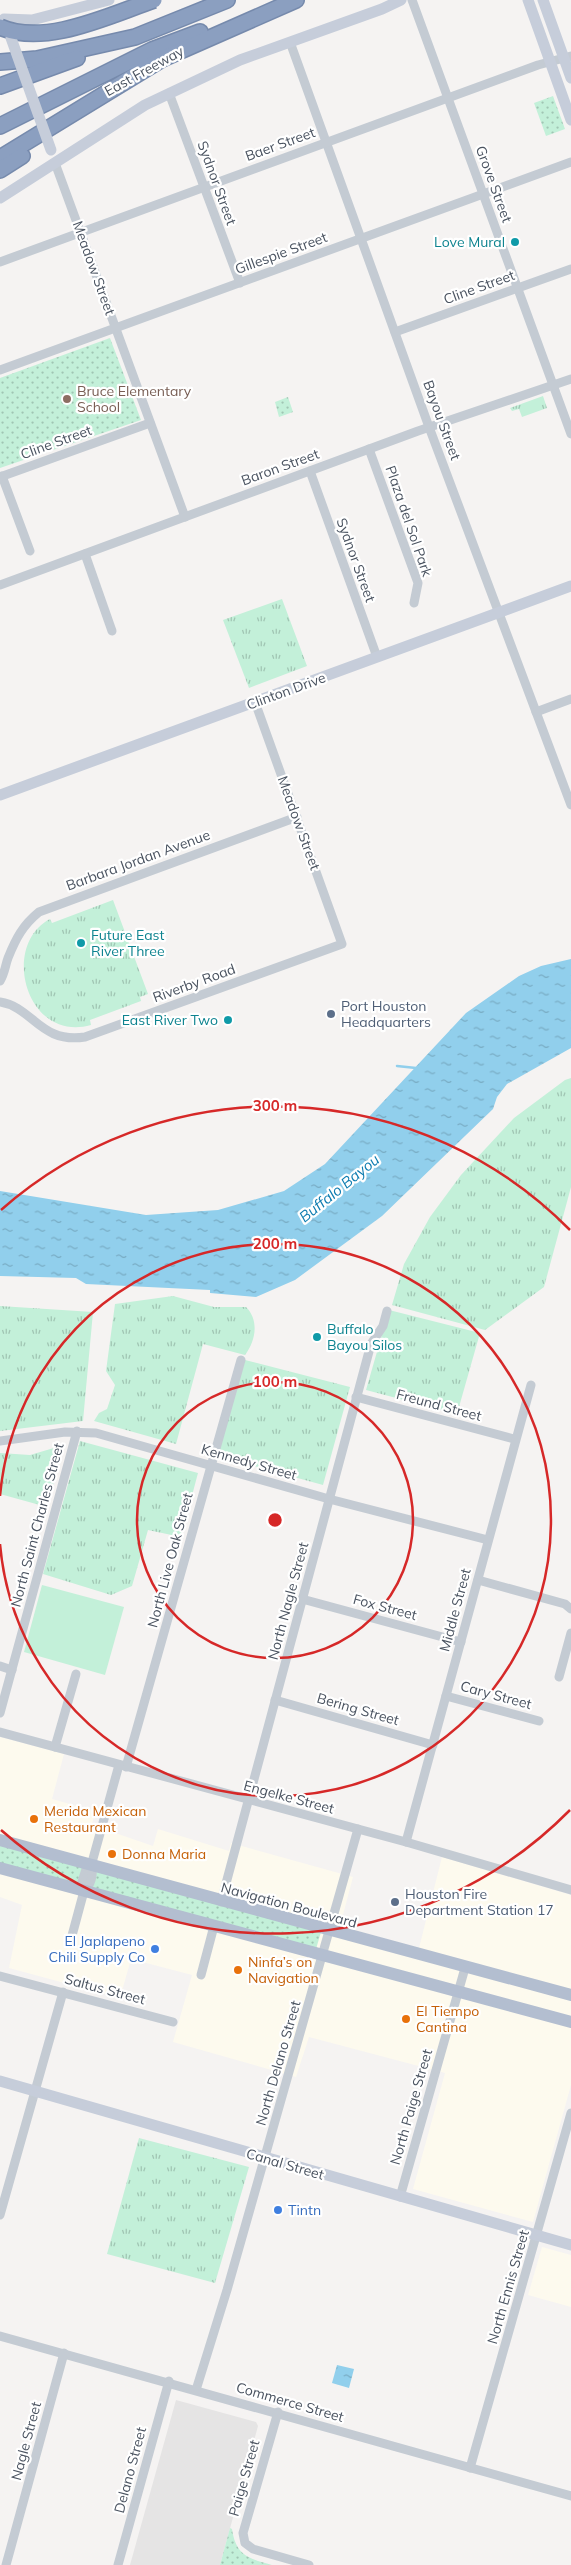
<svg xmlns="http://www.w3.org/2000/svg" width="571" height="2565" font-family="Mulish,sans-serif">
<defs>
<pattern id="grass-tufts" width="24" height="20" patternUnits="userSpaceOnUse" patternTransform="scale(1.25)"><rect width="24" height="20" fill="#c3f0d9"/><path d="M3 7l-1-3M5 7V3M7 7l1-3M15 17l-1-3M17 17v-4M19 17l1-3" fill="none" stroke="#a0c5b3"/></pattern>
<pattern id="park-dots" width="8" height="8" patternUnits="userSpaceOnUse" patternTransform="scale(1.25)"><rect width="8" height="8" fill="#c3f0d9"/><path d="M2 2h.1M6 6h.1" fill="none" stroke="#a0c5b3" stroke-width="1.8" stroke-linecap="round"/></pattern>
<pattern id="water-ripples" width="26" height="14" patternUnits="userSpaceOnUse" patternTransform="scale(1.25)"><rect width="26" height="14" fill="#91cfec"/><path d="M2 4q2-2 4 0t4 0M15 11q2-2 4 0t4 0" fill="none" stroke="#78abc3"/></pattern>
</defs>
<rect width="100%" height="100%" fill="#f5f3f2"/>
<!-- commercial -->
<g fill="#fdfaee">
<polygon points="0,1737 64,1754 52,1799 95,1811 92,1825 153,1846 158,1829 229,1851 231,1843 353,1877 340,1926 419,1948 442,1857 571,1895 571,2085 533,2222 413,2189 445,2073 309,2037 296,2077 173,2042 192,1975 131,1959 120,1998 9,1968 22,1905 0,1897"/>
<polygon points="542,2247 571,2255 571,2307 528,2295"/>
</g>
<!-- education -->
<polygon fill="#e5e4e4" points="176,2400 256,2422 258,2426 220,2565 130,2565"/>
<!-- grass -->
<g fill="url(#grass-tufts)">
<polygon points="543,396 547,408 522,417 519,409 512,411 510,408"/>
<polygon points="282,599 307,666 249,688 223,620"/>
<path d="M113,900L148,994L140,997L141,1001L90,1020L91,1025C26,1043 0,945 50,919L52,923Z"/>
<polygon points="571,1078 571,1187 544,1287 485,1330 392,1305 404,1264 430,1217 461,1175 514,1118 565,1080"/>
<path d="M173,1296L214,1307H246C260,1321 255,1342 245,1355L203,1344L176,1444L94,1421L99,1413L107,1409L115,1385L106,1371L115,1304Z"/>
<polygon points="0,1306 93,1312 83,1421 0,1431"/>
<polygon points="389,1310 480,1333 457,1414 366,1390"/>
<polygon points="245,1360 350,1387 323,1485 217,1456"/>
<polygon points="80,1441 198,1473 181,1537 148,1530 132,1586 111,1595 43,1574"/>
<polygon points="64,1445 47,1507 0,1494 0,1453 30,1455"/>
<polygon points="139,2138 249,2167 215,2283 107,2254"/>
</g>
<!-- park -->
<g fill="url(#park-dots)">
<polygon points="553,96 565,129 546,136 534,103"/>
<polygon points="110,338 141,420 0,468 0,378"/>
<polygon points="288,397 293,412 279,417 275,402"/>
<polygon points="0,1845 321,1932 316,1949 0,1864"/>
<path d="M230,2528L232,2529C236,2556 248,2558 272,2565H220Z"/>
</g>
<!-- pitch -->
<polygon fill="#c3f0d9" points="42,1585 124,1607 105,1675 24,1652"/>
<!-- water -->
<g fill="url(#water-ripples)">
<polygon points="571,959 571,1048 507,1084 497,1097 493,1109 382,1216 295,1280 256,1297 210,1293 210,1290 86,1284 76,1278 0,1276 0,1191 146,1215 218,1210 284,1191 325,1164 466,1013 519,976 541,966"/>
<polygon points="337,2365 354,2369 349,2388 332,2383"/>
</g>
<g fill="none" stroke-linecap="round" stroke-linejoin="round">
<!-- stream -->
<polyline stroke="#91cfec" stroke-width="2.5" points="397,1066 416,1068"/>
<!-- highway casing -->
<g stroke="#768aac" stroke-width="18">
<g id="highway">
<polyline points="0,62 37,59 135,37 227,0"/>
<polyline points="0,86 77,58"/>
<polyline points="0,126 152,50 200,32"/>
<polyline points="0,158 162,59 296,0"/>
<polyline points="0,170 22,156"/>
</g>
</g>
<!-- street -->
<g stroke="#c4cbd3" stroke-width="9">
<polyline points="412,0 571,434"/>
<polyline points="290,42 429,427 571,805"/>
<polyline points="169,93 240,283"/>
<polyline points="55,163 185,517"/>
<polyline points="0,262 538,65 571,56"/>
<polyline points="395,332 571,269"/>
<polyline points="0,370 571,162"/>
<polyline points="369,449 418,583 414,603"/>
<polyline points="310,471 377,657"/>
<polyline points="2,476 30,551"/>
<polyline points="0,477 150,423"/>
<polyline points="85,554 112,631"/>
<polyline points="0,585 418,431 571,379"/>
<polyline points="536,712 571,699"/>
<path d="M0,981C5,973 5,966 8,958C16,938 23,925 39,912L297,817"/>
<path d="M0,1002C33,1007 40,1044 85,1037L342,944L255,702"/>
<polyline points="356,1397 514,1439"/>
<polyline points="0,1441 65,1432 96,1433 329,1499 488,1540"/>
<polyline points="478,1580 565,1604 571,1609"/>
<polyline points="302,1599 461,1642"/>
<polyline points="0,1666 12,1670"/>
<polyline points="559,1677 571,1633"/>
<polyline points="446,1696 539,1721"/>
<polyline points="275,1700 433,1745"/>
<polyline points="0,1713 77,1431"/>
<polyline points="0,1732 406,1842 571,1890"/>
<polyline points="55,1747 76,1674"/>
<polyline points="126,1767 241,1360"/>
<polyline points="406,1842 531,1385"/>
<polyline points="84,1891 81,1885 86,1869 91,1866"/>
<polyline points="221,1902 371,1344 383,1326 387,1311"/>
<path d="M70,1943L84,1891C91,1885 94,1874 91,1866L119,1765"/>
<polyline points="201,1975 214,1926"/>
<polyline points="0,1976 173,2022"/>
<polyline points="400,2197 465,1968"/>
<polyline points="0,2215 63,1992"/>
<polyline points="0,2336 571,2496"/>
<polyline points="196,2390 227,2290 358,1829"/>
<polyline points="278,2412 243,2533 245,2543 253,2549 309,2565"/>
<polyline points="470,2468 571,2113"/>
<polyline points="6,2565 64,2353"/>
<polyline points="118,2565 169,2381"/>
</g>
<!-- secondary -->
<g stroke="#c6cdda" stroke-width="11">
<polyline points="528,0 571,120"/>
<polyline points="543,0 571,78"/>
<polyline points="4,19 32,20 109,0"/>
<polyline points="0,198 145,105 240,60 382,9 401,0"/>
<polyline points="0,795 571,586"/>
<polyline points="0,2081 571,2245"/>
</g>
<!-- primary -->
<g stroke="#b3bed0" stroke-width="12">
<polyline points="0,1840 571,1995"/>
<polyline points="0,1868 571,2022"/>
</g>
<!-- highway -->
<use href="#highway" stroke="#8b9fc0" stroke-width="15"/>
<!-- highway-bridge casing -->
<g stroke="#768aac" stroke-width="18" stroke-linecap="butt">
<path id="highway-bridge" d="M0,27C45,47 110,15 154,0"/>
</g>
<!-- secondary-bridge -->
<polyline stroke="#c6cdda" stroke-width="11" points="11,38 51,150"/>
<!-- highway-bridge -->
<use href="#highway-bridge" stroke="#8b9fc0" stroke-width="15"/>
</g>
<!-- distance rings -->
<g fill="none" stroke="#d62828" stroke-width="2.5">
<circle cx="275" cy="1520" r="138"/>
<path d="M0 1496A276 276 0 1 1 0 1544"/>
<path d="M570 1810A414 414 0 0 1 1 1830M1 1210A414 414 0 0 1 570 1230"/>
</g>
<!-- markers -->
<g fill="#0f9aa8" stroke="#fff" stroke-width="2">
<circle cx="515" cy="242" r="5"/>
<circle cx="81" cy="943" r="5"/>
<circle cx="228" cy="1020" r="5"/>
<circle cx="317" cy="1337" r="5"/>
</g>
<circle fill="#8d6e63" stroke="#fff" stroke-width="2" cx="67" cy="399" r="5"/>
<g fill="#5c6f8a" stroke="#fff" stroke-width="2">
<circle cx="331" cy="1014" r="5"/>
<circle cx="395" cy="1902" r="5"/>
</g>
<g fill="#e8710a" stroke="#fff" stroke-width="2">
<circle cx="34" cy="1819" r="5"/>
<circle cx="112" cy="1854" r="5"/>
<circle cx="238" cy="1970" r="5"/>
<circle cx="406" cy="2019" r="5"/>
</g>
<g fill="#3f7fe0" stroke="#fff" stroke-width="2">
<circle cx="155" cy="1949" r="5"/>
<circle cx="278" cy="2210" r="5"/>
</g>
<g text-anchor="middle" dominant-baseline="central" stroke-width="4.5" stroke-linejoin="round" paint-order="stroke">
<!-- street labels -->
<g font-size="14" fill="#4a5360" stroke="#fff">
<text transform="translate(144 71) rotate(-29)">East Freeway</text>
<text transform="translate(280 144) rotate(-20)">Baer Street</text>
<text transform="translate(217 183) rotate(70)">Sydnor Street</text>
<text transform="translate(494 184) rotate(70)">Grove Street</text>
<text transform="translate(281 253) rotate(-20)">Gillespie Street</text>
<text transform="translate(94 268) rotate(70)">Meadow Street</text>
<text transform="translate(479 287) rotate(-20)">Cline Street</text>
<text transform="translate(442 420) rotate(70)">Bayou Street</text>
<text transform="translate(56 442) rotate(-20)">Cline Street</text>
<text transform="translate(280 467) rotate(-20)">Baron Street</text>
<text transform="translate(409 521) rotate(71)">Plaza del Sol Park</text>
<text transform="translate(356 560) rotate(70)">Sydnor Street</text>
<text transform="translate(286 691) rotate(-20)">Clinton Drive</text>
<text transform="translate(299 823) rotate(70)">Meadow Street</text>
<text transform="translate(138 860) rotate(-20)">Barbara Jordan Avenue</text>
<text transform="translate(194 983) rotate(-20)">Riverby Road</text>
<text transform="translate(439 1405) rotate(15)">Freund Street</text>
<text transform="translate(249 1462) rotate(16)">Kennedy Street</text>
<text transform="translate(37 1525) rotate(-75)">North Saint Charles Street</text>
<text transform="translate(170 1560) rotate(-75)">North Live Oak Street</text>
<text transform="translate(288 1601) rotate(-75)">North Nagle Street</text>
<text transform="translate(385 1607) rotate(15)">Fox Street</text>
<text transform="translate(455 1610) rotate(-75)">Middle Street</text>
<text transform="translate(496 1695) rotate(15)">Cary Street</text>
<text transform="translate(358 1709) rotate(16)">Bering Street</text>
<text transform="translate(289 1797) rotate(15)">Engelke Street</text>
<text transform="translate(289 1905) rotate(15)">Navigation Boulevard</text>
<text transform="translate(105 1989) rotate(15)">Saltus Street</text>
<text transform="translate(278 2063) rotate(-74)">North Delano Street</text>
<text transform="translate(411 2107) rotate(-74)">North Paige Street</text>
<text transform="translate(285 2164) rotate(16)">Canal Street</text>
<text transform="translate(508 2287) rotate(-74)">North Ennis Street</text>
<text transform="translate(290 2402) rotate(16)">Commerce Street</text>
<text transform="translate(26 2441) rotate(-75)">Nagle Street</text>
<text transform="translate(130 2470) rotate(-75)">Delano Street</text>
<text transform="translate(244 2478) rotate(-74)">Paige Street</text>
</g>
<!-- culture labels -->
<g font-size="14" fill="#0d838f" stroke="#fff" text-anchor="end">
<text x="505" y="242">Love Mural</text>
<text x="91" y="935" text-anchor="start">Future East<tspan x="91" dy="16">River Three</tspan></text>
<text x="218" y="1020">East River Two</text>
<text x="327" y="1329" text-anchor="start">Buffalo<tspan x="327" dy="16">Bayou Silos</tspan></text>
</g>
<!-- education labels -->
<g font-size="14" fill="#785e54" stroke="#fff" text-anchor="start">
<text x="77" y="391">Bruce Elementary<tspan x="77" dy="16">School</tspan></text>
</g>
<!-- service labels -->
<g font-size="14" fill="#4e5e75" stroke="#fff" text-anchor="start">
<text x="341" y="1006">Port Houston<tspan x="341" dy="16">Headquarters</tspan></text>
<text x="405" y="1894">Houston Fire<tspan x="405" dy="16">Department Station 17</tspan></text>
</g>
<!-- food labels -->
<g font-size="14" fill="#c56008" stroke="#fff" text-anchor="start">
<text x="44" y="1811">Merida Mexican<tspan x="44" dy="16">Restaurant</tspan></text>
<text x="122" y="1854">Donna Maria</text>
<text x="248" y="1962">Ninfa’s on<tspan x="248" dy="16">Navigation</tspan></text>
<text x="416" y="2011">El Tiempo<tspan x="416" dy="16">Cantina</tspan></text>
</g>
<!-- shop labels -->
<g font-size="14" fill="#366cbe" stroke="#fff" text-anchor="end">
<text x="145" y="1941">El Japlapeno<tspan x="145" dy="16">Chili Supply Co</tspan></text>
<text x="288" y="2210" text-anchor="start">Tintn</text>
</g>
<!-- water labels -->
<g font-size="15" font-style="italic" fill="#0d7cb0" stroke="#fff">
<text transform="translate(339 1188) rotate(-39)">Buffalo Bayou</text>
</g>
</g>
<circle cx="275" cy="1520" r="8" fill="#d62828" stroke="#fff" stroke-width="2.5"/>
<g font-size="15" text-anchor="middle" font-weight="bold" fill="#d62828" stroke="#fff" stroke-width="4.5" stroke-linejoin="round" paint-order="stroke">
<text x="275" y="1111">300 m</text>
<text x="275" y="1249">200 m</text>
<text x="275" y="1387">100 m</text>
</g>
</svg>
